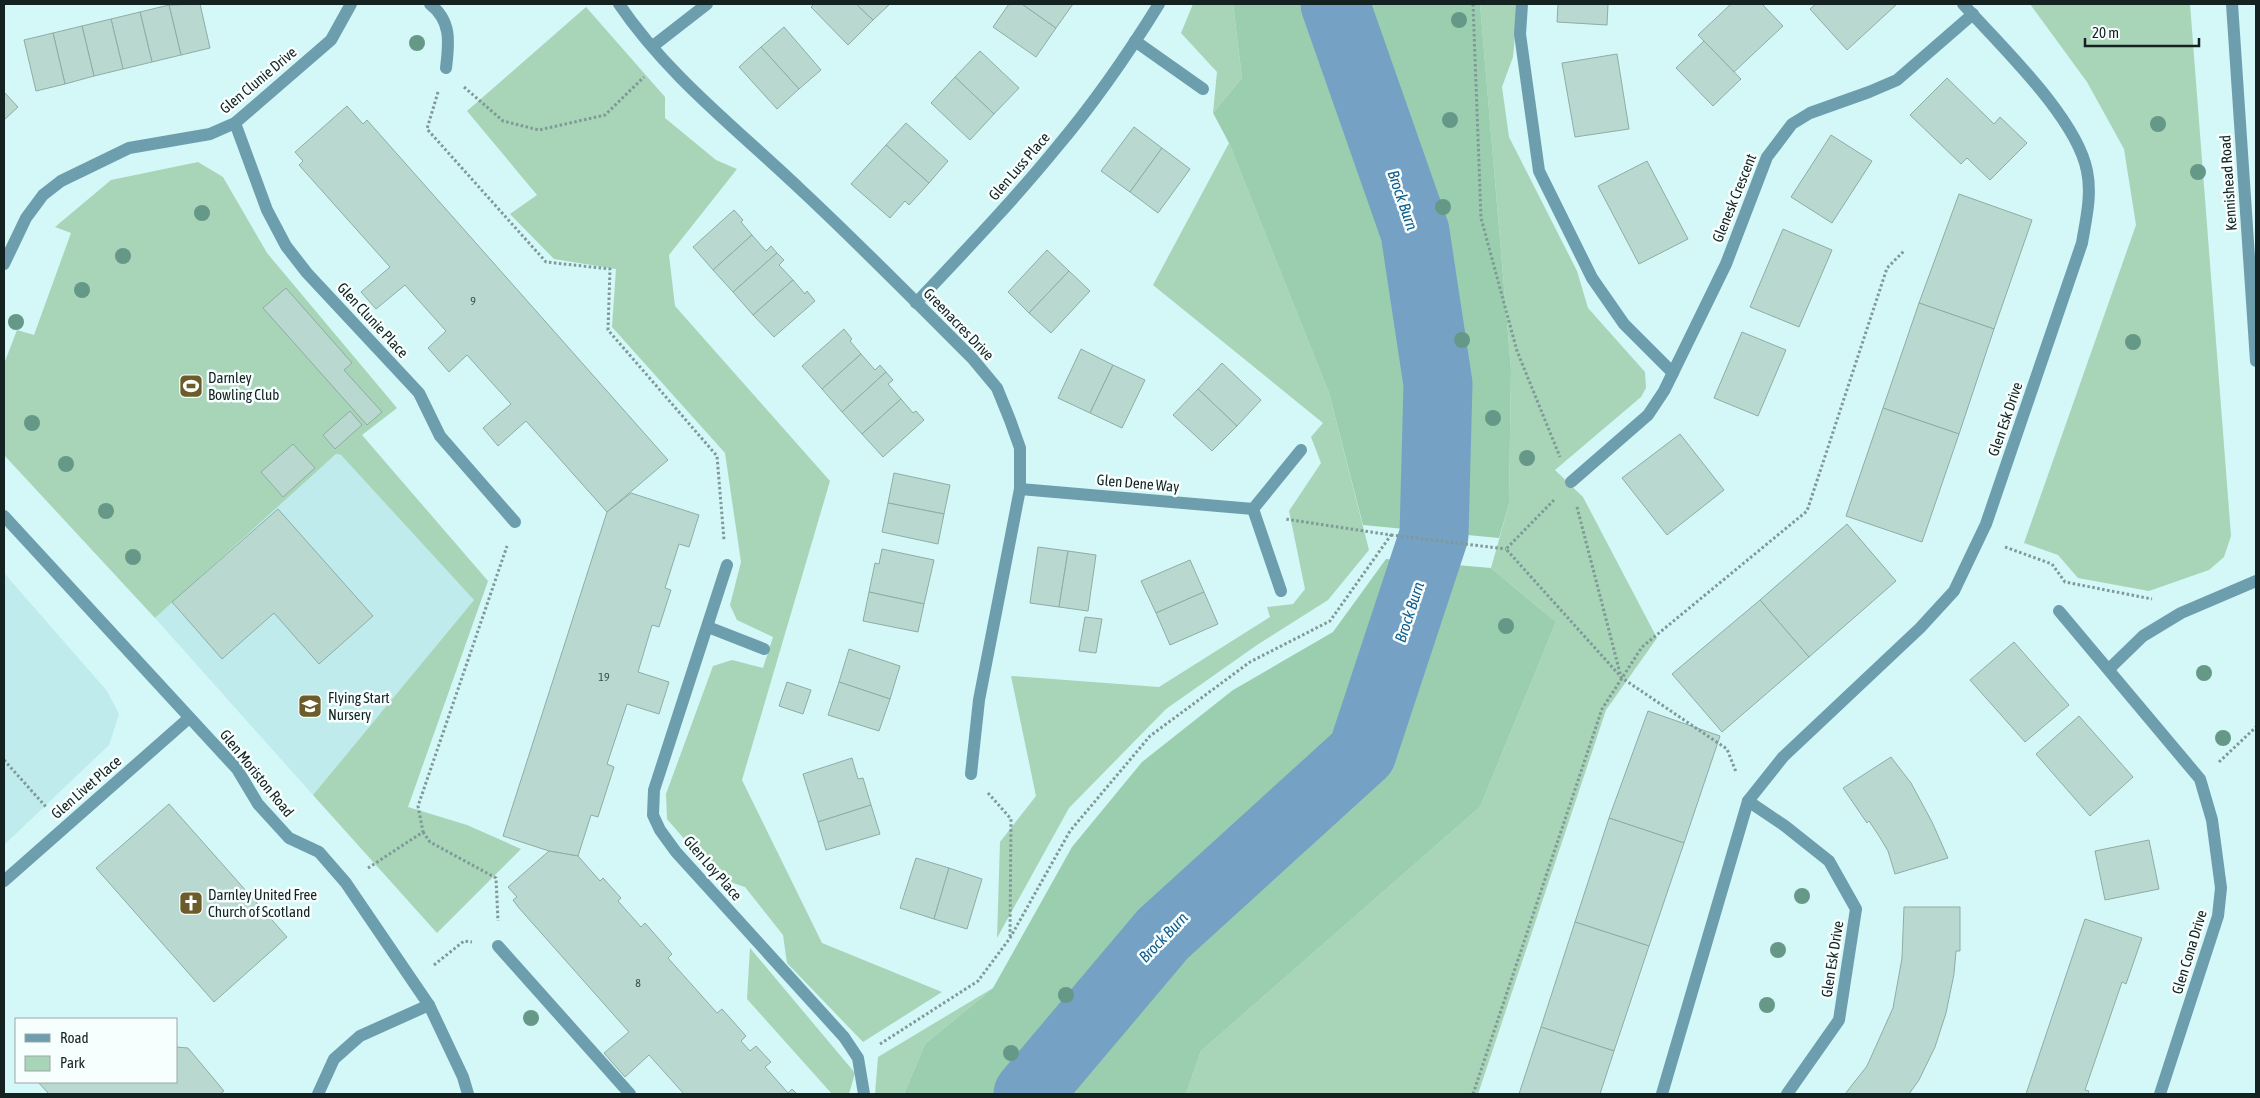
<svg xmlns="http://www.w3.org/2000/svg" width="2260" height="1098" font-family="'Asap Condensed',sans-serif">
<rect width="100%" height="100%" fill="#d4f7f8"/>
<!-- built -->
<g fill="#bfebed">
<polygon points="336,454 341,455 474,600 313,795 155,618"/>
<polygon points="4,573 107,691 119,714 109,745 4,845"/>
</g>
<!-- green -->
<g fill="#a8d4b8">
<polygon points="1193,4 1233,4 1242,78 1213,113 1217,72 1181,33"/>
<polygon points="1480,4 1518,4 1513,57 1502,87 1509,137 1577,271 1588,308 1645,372 1646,388 1641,397 1555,470 1583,497 1657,638 1606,710 1478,1094 1186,1094 1201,1051 1480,807 1556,622 1491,568 1509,504 1511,369"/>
<polygon points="2030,4 2190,4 2231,536 2224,557 2209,570 2149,591 2078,578 2058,555 2024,543 2136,225 2124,149 2087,82"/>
<polygon points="586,7 665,97 665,118 716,160 737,169 669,255 675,306 830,481 742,780 822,943 942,992 863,1042 787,963 783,935 745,887 718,878 667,819 666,794 713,666 732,660 763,668 773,637 737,620 730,605 741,562 725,453 612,327 616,269 554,259 510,214 537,195 467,111"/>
<polygon points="1229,143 1329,393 1369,550 1328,600 1257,645 1166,709 1069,808 997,938 1000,842 1036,796 1011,676 1159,687 1270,617 1267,607 1293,604 1305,589 1289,511 1321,463 1311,437 1323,423 1153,285"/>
<polygon points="198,162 223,177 267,253 397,408 362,435 488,581 408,807 467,825 521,849 437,933 313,795 474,600 341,455 336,454 155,618 4,455 4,364 17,330 34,335 71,233 55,227 111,180"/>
<polygon points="750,948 855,1073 849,1094 832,1094 747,999"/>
<polygon points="993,988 925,1044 904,1094 875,1094 878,1057"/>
</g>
<!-- forest -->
<g fill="#9bceae">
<polygon points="1233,4 1480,4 1511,369 1509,504 1499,538 1363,525 1329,393 1229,143 1213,113 1242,78"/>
<polygon points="1386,559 1491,568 1556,622 1480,807 1201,1051 1186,1094 904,1094 925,1044 993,988 1072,847 1142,762 1233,690 1333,632"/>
</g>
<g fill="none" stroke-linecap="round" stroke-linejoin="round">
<!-- river -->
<polyline stroke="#75a2c4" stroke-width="69" points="1028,1094 1163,934 1362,753 1434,535 1438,384 1415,232 1335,4"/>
</g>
<!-- building -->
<g fill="#b8d8d0" stroke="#8eada5">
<polygon points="200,4 210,48 181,55 169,5"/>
<polygon points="814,4 856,4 873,20 848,45 811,7"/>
<polygon points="856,4 890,4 873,20"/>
<polygon points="1009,4 1022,4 1056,28 1036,57 993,27"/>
<polygon points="1022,4 1073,4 1056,28"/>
<polygon points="1558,4 1608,4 1607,25 1557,22"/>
<polygon points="1731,4 1762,4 1783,26 1734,72 1698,35"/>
<polygon points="1816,4 1897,4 1847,50 1810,9"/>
<polygon points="169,5 181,55 152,62 140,12"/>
<polygon points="140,12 152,62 123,69 111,19"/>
<polygon points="111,19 123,69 94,76 82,26"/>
<polygon points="82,26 94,76 65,84 53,33"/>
<polygon points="784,27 821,70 799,89 761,47"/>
<polygon points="53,33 65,84 36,91 24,40"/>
<polygon points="1704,41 1741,79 1713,106 1676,68"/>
<polygon points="761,47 799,89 777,109 739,67"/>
<polygon points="980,51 1019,88 994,114 955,77"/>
<polygon points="1617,54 1629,129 1575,137 1562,63"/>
<polygon points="955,77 994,114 970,140 931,103"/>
<polygon points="1947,78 1994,124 2000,117 2027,143 1990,180 1967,158 1961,164 1910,115"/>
<polygon points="4,92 18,107 4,120"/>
<polygon points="347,106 363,124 367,120 668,460 607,512 526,421 498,446 483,428 511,404 467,355 449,372 428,348 446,331 405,285 376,309 361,292 390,267 299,165 303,161 295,152"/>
<polygon points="906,123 948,161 929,183 886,145"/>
<polygon points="1134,127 1162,148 1130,192 1101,171"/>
<polygon points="1831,135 1872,161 1832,223 1791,197"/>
<polygon points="886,145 929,183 909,205 905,201 890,218 851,184"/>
<polygon points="1162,148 1190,169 1158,213 1130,192"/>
<polygon points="1647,161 1688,239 1639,264 1598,186"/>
<polygon points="1959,194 2032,220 1994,329 1919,303"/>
<polygon points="734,210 743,220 741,222 752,235 713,270 693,247"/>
<polygon points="1783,229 1832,250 1799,327 1750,307"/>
<polygon points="752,235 766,251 771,246 777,253 733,292 713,270"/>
<polygon points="1047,250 1069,271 1029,313 1008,292"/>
<polygon points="777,253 784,260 779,265 793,280 753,315 733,292"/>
<polygon points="1069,271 1090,291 1051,333 1029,313"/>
<polygon points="793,280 805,294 807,291 815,301 774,337 753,315"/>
<polygon points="286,288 352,363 344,370 382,412 367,425 263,308"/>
<polygon points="1919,303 1994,329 1959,434 1883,408"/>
<polygon points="844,329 852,339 850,341 861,354 822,389 802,366"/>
<polygon points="1742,332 1786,350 1758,416 1714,398"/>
<polygon points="1081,349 1113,365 1090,413 1058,398"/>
<polygon points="861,354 875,370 880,365 886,372 842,412 822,389"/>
<polygon points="1222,363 1261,400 1237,426 1198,389"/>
<polygon points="1113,365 1145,380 1122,428 1090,413"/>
<polygon points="886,372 893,380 888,384 901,399 862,434 842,412"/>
<polygon points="1198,389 1237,426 1212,451 1173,415"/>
<polygon points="901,399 913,413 916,411 924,420 883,457 862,434"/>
<polygon points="1883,408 1959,434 1922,542 1846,516"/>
<polygon points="350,411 362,425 335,449 323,435"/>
<polygon points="1680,434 1724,490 1667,535 1622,478"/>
<polygon points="293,444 315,468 283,497 261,472"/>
<polygon points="894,473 950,485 944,514 888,503"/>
<polygon points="631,493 699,515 689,547 679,544 665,588 671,590 659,627 652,625 638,672 669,682 659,714 627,704 607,764 614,767 598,817 591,815 578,856 549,851 503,836 607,512"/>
<polygon points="888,503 944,514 938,544 882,532"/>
<polygon points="278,509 373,616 319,664 274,613 222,659 172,602"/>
<polygon points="1847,524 1896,581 1809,657 1760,600"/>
<polygon points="1038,547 1068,551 1059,607 1030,603"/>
<polygon points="882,549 934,560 924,604 869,592 875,563 879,564"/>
<polygon points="1068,551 1096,555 1088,611 1059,607"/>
<polygon points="1190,560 1204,592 1156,613 1141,581"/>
<polygon points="869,592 924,604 918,632 863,621"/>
<polygon points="1204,592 1218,624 1170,645 1156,613"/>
<polygon points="1760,600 1809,657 1722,732 1672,674"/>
<polygon points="1085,617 1102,619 1096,653 1079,651"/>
<polygon points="2014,642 2069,705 2025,742 1970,680"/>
<polygon points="849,649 900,666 890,699 839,682"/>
<polygon points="787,682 811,690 803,714 779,706"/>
<polygon points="839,682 890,699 879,731 828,715"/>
<polygon points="1648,711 1720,736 1684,843 1609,818"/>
<polygon points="2079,716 2133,777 2090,816 2036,754"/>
<polygon points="1891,757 1911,783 1932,822 1948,858 1895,874 1888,851 1879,836 1869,821 1867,823 1843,788"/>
<polygon points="852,758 858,779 863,778 871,805 818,822 803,774"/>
<polygon points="169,804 287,937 214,1002 96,868"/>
<polygon points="871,805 880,834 826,850 818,822"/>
<polygon points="1609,818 1684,843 1649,946 1575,922"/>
<polygon points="2149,840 2159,889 2105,900 2095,851"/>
<polygon points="549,851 578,856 600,881 603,878 621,898 618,901 641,927 645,923 672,954 668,958 717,1013 722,1009 746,1036 741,1041 750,1051 756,1046 771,1062 765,1067 788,1093 792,1089 797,1094 684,1094 649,1055 625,1077 604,1053 629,1032 519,908 513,900 517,897 508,887"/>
<polygon points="916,858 949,868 934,919 900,908"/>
<polygon points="949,868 982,879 967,929 934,919"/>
<polygon points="1904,907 1960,907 1960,951 1956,951 1954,974 1946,1013 1935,1047 1919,1080 1909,1094 1845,1094 1867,1066 1893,1008 1902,958"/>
<polygon points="2085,919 2142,938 2126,984 2122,982 2085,1090 2089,1091 2088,1094 2026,1094"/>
<polygon points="1575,922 1649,946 1614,1051 1541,1027"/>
<polygon points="1541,1027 1614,1051 1600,1094 1519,1094"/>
<polygon points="176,1047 188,1048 224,1091 220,1094 49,1094 38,1082 176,1082"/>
</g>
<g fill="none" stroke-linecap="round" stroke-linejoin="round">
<!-- path -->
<g stroke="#7f9898" stroke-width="3" stroke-dasharray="2.5 2.5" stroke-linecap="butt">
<polyline points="1473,4 1481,218 1517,351 1560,457"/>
<polyline points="464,87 503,121 539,130 605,115 644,77"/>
<polyline points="438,92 427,129 546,262 610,269 608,330 717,456 724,540"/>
<polyline points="1554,500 1506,549 1622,678 1727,749 1736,772"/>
<polyline points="1577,507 1621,677"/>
<polyline points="1391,535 1506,549"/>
<polyline points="2005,547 2052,564 2065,582 2152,599"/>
<polyline points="4,760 47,808"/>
<polyline points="2219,762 2256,727"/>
<polyline points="988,793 1011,819 1010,936"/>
<polyline points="423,832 430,842 496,878 498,921"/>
<polyline points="368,868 423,832 418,806 507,546"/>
<polyline points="434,965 464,941 472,942"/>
<polyline points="880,1044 978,981 1010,938 1070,831 1150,736 1250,662 1330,621 1391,535 1285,519"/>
<polyline points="1473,1094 1602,709 1642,647 1807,511 1887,268 1904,251"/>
</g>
<!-- minor -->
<g stroke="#6c9eae" stroke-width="12">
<path d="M430,4C452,21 449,43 446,68"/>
<path d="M619,4C667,75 737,129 799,188C858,243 915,301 972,358L997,388L1010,420L1020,448V489L979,700L971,774"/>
<polyline points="1522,4 1520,34 1539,171 1592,278 1624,324 1673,373"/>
<polyline points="2232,4 2256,361"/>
<polyline points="1135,41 1203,89"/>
<polyline points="653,46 707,4"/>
<polyline points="235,123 267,210 286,246 307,273 419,393 440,436 515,522"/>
<polyline points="4,264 26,218 43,195 61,181 129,148 210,134 235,123 331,40 351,4"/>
<path d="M916,303C964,252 1013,201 1057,147C1095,102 1128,54 1159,4"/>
<polyline points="1571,482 1648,415 1664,391 1726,264 1767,157 1792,124 1810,113 1869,92 1897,80 1973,14"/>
<polyline points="1020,489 1253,509"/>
<polyline points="4,516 237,769 258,804 289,838 319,852 346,883 429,1005 463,1077 468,1094"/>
<polyline points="727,565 654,790 653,815 660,830 676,852 844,1037 858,1058 864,1094"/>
<polyline points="1281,591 1253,509 1301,450"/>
<polyline points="2059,611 2200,779 2212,820 2221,888 2218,916 2160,1094"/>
<polyline points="708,627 764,649"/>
<polyline points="2109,669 2143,636 2181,613 2256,581"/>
<polyline points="1748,801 1785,826 1829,861 1856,909 1839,1020 1787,1094"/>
<polyline points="4,881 189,718"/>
<polyline points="498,946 630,1094"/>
<polyline points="318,1094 334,1059 360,1036 429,1005"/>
<path d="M1662,1094L1748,801L1783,757L1920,628L1954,591L1986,524L2082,243C2086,219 2092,195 2087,171C2077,118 2000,45 1963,4"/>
</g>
</g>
<!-- trees -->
<g fill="#669888">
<circle cx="1459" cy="20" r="8"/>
<circle cx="417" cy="43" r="8"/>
<circle cx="1450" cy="120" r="8"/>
<circle cx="2158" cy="124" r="8"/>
<circle cx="2198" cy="172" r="8"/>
<circle cx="1443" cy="207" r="8"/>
<circle cx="202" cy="213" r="8"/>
<circle cx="123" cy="256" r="8"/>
<circle cx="82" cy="290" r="8"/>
<circle cx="16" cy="322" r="8"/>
<circle cx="1462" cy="340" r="8"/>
<circle cx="2133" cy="342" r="8"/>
<circle cx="1493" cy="418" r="8"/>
<circle cx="32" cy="423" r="8"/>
<circle cx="1527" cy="458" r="8"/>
<circle cx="66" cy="464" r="8"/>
<circle cx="106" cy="511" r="8"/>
<circle cx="133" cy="557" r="8"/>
<circle cx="1506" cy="626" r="8"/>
<circle cx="2204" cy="673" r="8"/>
<circle cx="2223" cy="738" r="8"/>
<circle cx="1802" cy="896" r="8"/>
<circle cx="1778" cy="950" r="8"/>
<circle cx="1066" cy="995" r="8"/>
<circle cx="1767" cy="1005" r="8"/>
<circle cx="531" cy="1018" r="8"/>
<circle cx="1011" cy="1053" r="8"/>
</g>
<!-- icons -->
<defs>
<g id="stadium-square" transform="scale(1.25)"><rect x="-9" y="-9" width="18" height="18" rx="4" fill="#6b5c2a" stroke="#f7fefe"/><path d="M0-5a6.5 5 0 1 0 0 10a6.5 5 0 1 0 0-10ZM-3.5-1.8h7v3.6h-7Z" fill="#fff"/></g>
<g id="school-square" transform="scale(1.25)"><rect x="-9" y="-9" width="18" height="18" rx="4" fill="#6b5c2a" stroke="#f7fefe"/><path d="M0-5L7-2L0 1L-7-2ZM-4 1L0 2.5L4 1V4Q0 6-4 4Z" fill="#fff"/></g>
<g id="church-square" transform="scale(1.25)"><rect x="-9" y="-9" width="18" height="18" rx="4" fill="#6b5c2a" stroke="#f7fefe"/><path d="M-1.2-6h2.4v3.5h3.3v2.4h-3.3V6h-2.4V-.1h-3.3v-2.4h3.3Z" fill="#fff"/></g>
</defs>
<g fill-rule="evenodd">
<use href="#stadium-square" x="191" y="386"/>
<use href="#school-square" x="310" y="706"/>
<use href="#church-square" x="191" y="903"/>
</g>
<g text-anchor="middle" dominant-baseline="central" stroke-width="5" stroke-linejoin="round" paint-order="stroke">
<!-- number labels -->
<g font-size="12" fill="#3e504e">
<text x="473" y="301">9</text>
<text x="604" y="677">19</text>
<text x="638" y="983">8</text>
</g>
<!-- street labels -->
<g font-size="15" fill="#152222" stroke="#f7fefe">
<text transform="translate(258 80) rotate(-40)">Glen Clunie Drive</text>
<text transform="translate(1019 166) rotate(-49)">Glen Luss Place</text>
<text transform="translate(2228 183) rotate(-94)">Kennishead Road</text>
<text transform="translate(1734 198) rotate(-68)">Glenesk Crescent</text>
<text transform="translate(373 320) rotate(47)">Glen Clunie Place</text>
<text transform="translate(959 324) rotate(46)">Greenacres Drive</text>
<text transform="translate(2005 419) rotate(-71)">Glen Esk Drive</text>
<text transform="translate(1138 483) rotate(5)">Glen Dene Way</text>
<text transform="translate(257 773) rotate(51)">Glen Moriston Road</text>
<text transform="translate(86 787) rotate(-41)">Glen Livet Place</text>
<text transform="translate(713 868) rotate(49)">Glen Loy Place</text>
<text transform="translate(2189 952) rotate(-73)">Glen Cona Drive</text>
<text transform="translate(1832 959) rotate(-81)">Glen Esk Drive</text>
</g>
<!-- poi labels -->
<g font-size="15" fill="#152222" stroke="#f7fefe" text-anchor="start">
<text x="208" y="377">Darnley<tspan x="208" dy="17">Bowling Club</tspan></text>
<text x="328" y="697">Flying Start<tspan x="328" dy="17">Nursery</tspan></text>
<text x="208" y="894">Darnley United Free<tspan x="208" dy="17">Church of Scotland</tspan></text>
</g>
<!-- water labels -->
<g font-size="16" font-style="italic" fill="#125d8a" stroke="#f7fefe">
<text transform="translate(1403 200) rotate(71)">Brock Burn</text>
<text transform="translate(1409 612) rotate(-72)">Brock Burn</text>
<text transform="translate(1163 937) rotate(-46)">Brock Burn</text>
</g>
</g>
<!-- border -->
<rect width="2260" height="1098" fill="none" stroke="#152222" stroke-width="10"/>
<!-- legend -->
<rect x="15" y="1018" width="162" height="65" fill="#f7fefe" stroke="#9da6a6"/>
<rect x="25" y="1034" width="25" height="8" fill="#6c9eae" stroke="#9da6a6"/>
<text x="60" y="1043" font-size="15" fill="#152222">Road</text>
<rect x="25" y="1056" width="25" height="15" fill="#a8d4b8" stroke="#9da6a6"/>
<text x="60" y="1068" font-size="15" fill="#152222">Park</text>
<!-- scale -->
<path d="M2085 38v8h114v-8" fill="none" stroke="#152222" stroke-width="2.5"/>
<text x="2092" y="38" font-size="15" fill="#152222" stroke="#f7fefe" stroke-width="4" paint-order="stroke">20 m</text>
</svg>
